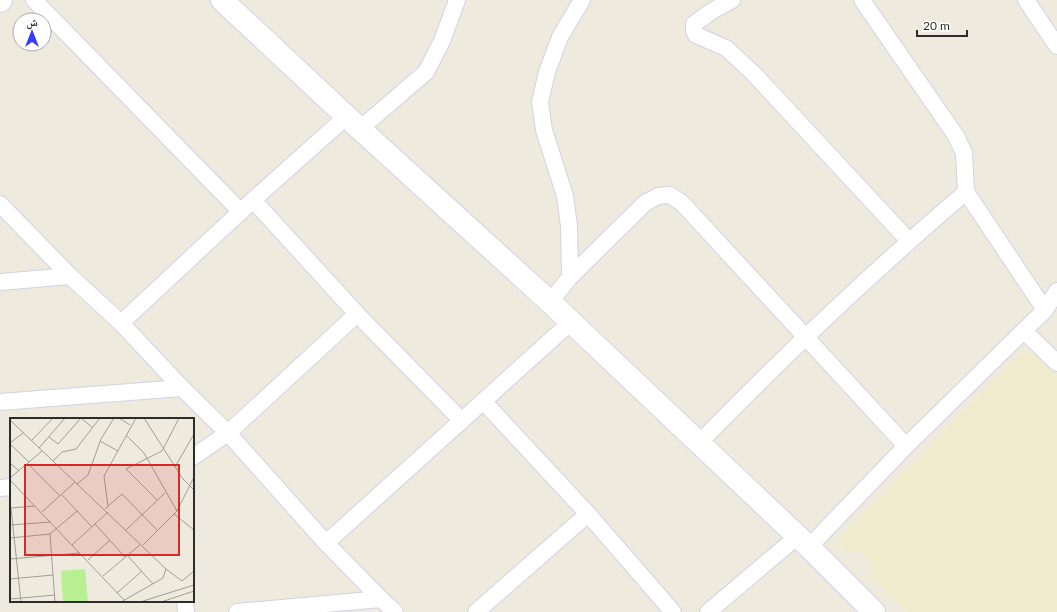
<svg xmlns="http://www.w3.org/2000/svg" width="1057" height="612" font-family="Lato,'Noto Naskh Arabic',sans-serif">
<rect width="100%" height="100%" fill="#eeeadd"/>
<!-- education -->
<polygon fill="#f0ebcc" points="1020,353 1035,353 1057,375 1057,612 907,612 870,575 873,563 859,550 846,552 836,541"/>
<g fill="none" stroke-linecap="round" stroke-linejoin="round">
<!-- street casing -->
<g stroke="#d2d2e5" stroke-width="18">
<g id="street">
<polyline points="34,0 241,212"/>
<polyline points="732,0 712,11 694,24 694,31 696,35 726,48 754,74 909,241"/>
<polyline points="862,0 956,136 964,153 966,192 1045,310"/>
<polyline points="1026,0 1057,46"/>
<polyline points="360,129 426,72 442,41 457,0"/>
<polyline points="253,200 357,314 462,421"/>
<polyline points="0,204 70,276 121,323 182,388 228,433 326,543 381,599 395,612"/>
<polyline points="570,277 569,226 565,196 544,130 540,102 547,72 560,37 582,0"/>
<polyline points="0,282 70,276"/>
<polyline points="550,302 570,277 645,203 658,196 670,195 682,203 906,446"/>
<polyline points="121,323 253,200 347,116"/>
<polyline points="1024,331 1057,363"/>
<polyline points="483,401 588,514 673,612"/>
<polyline points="0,402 182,388"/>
<path d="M699,443C784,356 873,271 966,192"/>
<polyline points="193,457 228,433 357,314"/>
<polyline points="0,488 11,487"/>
<polyline points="326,543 571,322"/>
<polyline points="809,547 906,446 1045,310 1057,291"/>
<polyline points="185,601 186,612"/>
<polyline points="237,612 381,599"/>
<polyline points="476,612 588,514"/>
<polyline points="708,612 798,536"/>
</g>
</g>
<!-- secondary casing -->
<g stroke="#d2d2e5" stroke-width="24">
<g id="secondary">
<polyline points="222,0 360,129 550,302 809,547 874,612"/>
<polyline points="0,1 1,0"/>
</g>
</g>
<!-- street -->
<use href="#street" stroke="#fff" stroke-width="16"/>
<!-- secondary -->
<use href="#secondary" stroke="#fff" stroke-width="22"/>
</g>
<!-- overview -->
<g transform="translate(10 418)">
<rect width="184" height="184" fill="#eeeadd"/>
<path d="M75,151L78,184H53L51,153Z" fill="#b7ef92"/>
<path fill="none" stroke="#a09e96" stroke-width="1" d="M71,0L83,10M109,0L120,7M134,0L173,61L184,72M0,2L156,151L153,160L111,184M116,17L134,35L167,93M39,19L48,26L71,0M21,23L43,0M90,23L108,33M0,25L13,15M0,26L19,44M29,30L55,0M43,43L52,34L66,31L90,0M0,45L9,53M17,45L50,78M165,49L184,16M0,60L32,33M0,62L114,182M67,66L78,57L91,21L104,0M52,77L82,109M147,82L116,51L152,33L169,0M98,88L94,58L126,0M0,90L25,88M1,90L11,184M95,91L112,76L147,112M32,94L65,64M164,96L184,112M85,106L115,139M0,107L41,104M116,112L155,75M40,116L45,184M0,120L40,116L67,93M62,127L98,94M133,127L167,93L184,59M117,137L143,166M0,141L70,135M78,142L100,122M156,151L172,163L184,153M93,158L131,126M0,161L43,157M107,175L132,153M0,181L45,177M130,184L184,167M151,184L184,173"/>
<path fill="#d62828" fill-opacity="0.15" stroke="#d62828" stroke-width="2" d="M15,47H169V137H15Z"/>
<rect width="184" height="184" fill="none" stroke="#2c2c2c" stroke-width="2"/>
</g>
<!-- north arrow -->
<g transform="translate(32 32)"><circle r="19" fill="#ffffff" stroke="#ababab"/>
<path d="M0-3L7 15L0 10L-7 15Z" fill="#393bff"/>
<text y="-6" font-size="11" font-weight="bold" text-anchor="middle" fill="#2c2c2c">ش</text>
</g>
<!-- scale -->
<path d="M917 30v6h50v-6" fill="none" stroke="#2c2c2c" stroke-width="2"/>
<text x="923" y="30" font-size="12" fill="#2c2c2c" stroke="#ffffff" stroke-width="3" paint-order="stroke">20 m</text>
</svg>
